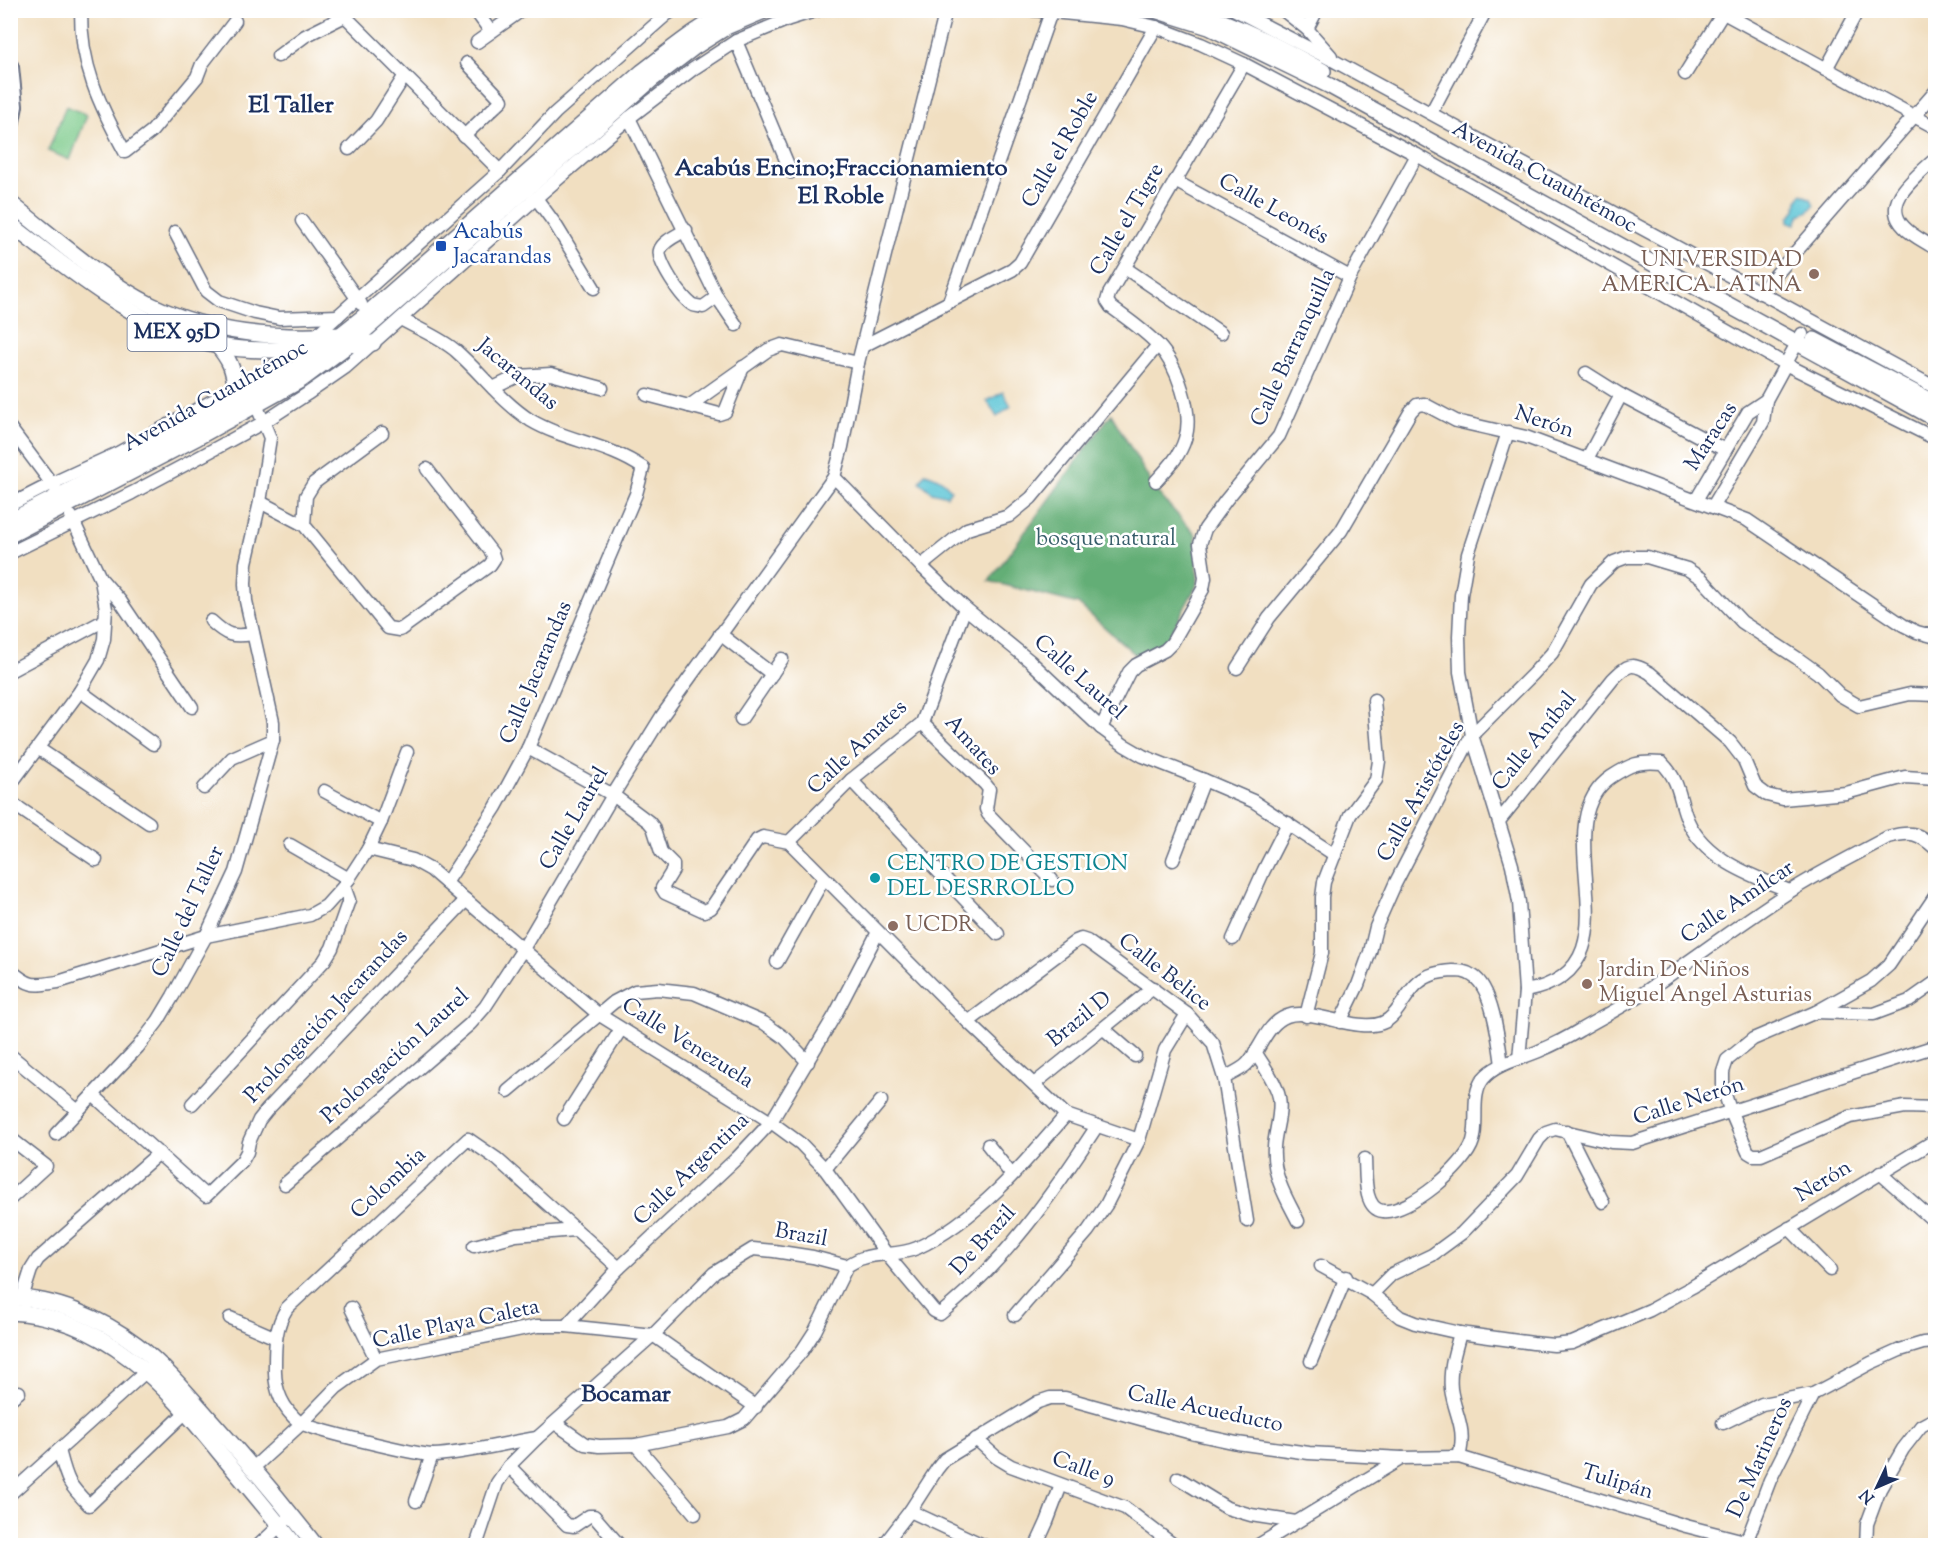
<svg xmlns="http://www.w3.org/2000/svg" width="1946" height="1556" font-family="'Sorts Mill Goudy',serif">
<rect width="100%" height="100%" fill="#fff"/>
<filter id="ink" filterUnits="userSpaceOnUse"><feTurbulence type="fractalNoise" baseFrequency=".0167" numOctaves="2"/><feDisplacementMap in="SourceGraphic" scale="12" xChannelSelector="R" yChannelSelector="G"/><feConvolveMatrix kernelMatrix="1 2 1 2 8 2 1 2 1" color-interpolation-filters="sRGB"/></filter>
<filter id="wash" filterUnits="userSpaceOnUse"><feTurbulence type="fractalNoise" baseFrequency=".008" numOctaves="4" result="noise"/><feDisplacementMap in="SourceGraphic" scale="24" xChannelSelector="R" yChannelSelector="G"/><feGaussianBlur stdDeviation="1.35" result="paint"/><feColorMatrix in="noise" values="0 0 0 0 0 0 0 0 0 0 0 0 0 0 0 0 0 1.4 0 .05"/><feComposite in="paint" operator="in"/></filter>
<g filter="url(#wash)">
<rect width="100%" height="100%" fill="#f1dfc1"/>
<!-- green -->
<polygon fill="#7bca8a" stroke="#4b7c74" stroke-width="1.5" points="66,106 87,115 70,160 48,151"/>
<!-- forest -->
<polygon fill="#64ae76" stroke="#406e6a" stroke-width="1.5" points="1111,414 1156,491 1196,535 1198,583 1167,640 1136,655 1078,604 989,581"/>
<!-- water -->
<g fill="#5ac4d5" stroke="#3a7a9a" stroke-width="1.5">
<polygon points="1802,194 1811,199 1814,205 1809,211 1800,215 1796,224 1789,222 1789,217 1796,210 1797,200"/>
<polygon points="1003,392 1011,406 997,417 987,401"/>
<path d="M925,473C936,476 944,480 951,490L947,496L932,492L920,482Z"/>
</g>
</g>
<g filter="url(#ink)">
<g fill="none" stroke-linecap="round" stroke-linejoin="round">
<!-- minor casing -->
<g stroke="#666d81" stroke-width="15">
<g id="minor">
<path d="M81,10C80,65 100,106 125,152L152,131L197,77L202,64L235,21"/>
<polyline points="475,10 491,32"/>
<polyline points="1033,10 1122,19 1156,27 1201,44 1244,64 1417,155 1785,364 1936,439"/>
<polyline points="1235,10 1336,62 1936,388"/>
<polyline points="1283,10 1307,29 1331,56"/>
<polyline points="1718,10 1936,128"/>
<polyline points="1307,29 1317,10"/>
<polyline points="736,41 791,172"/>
<polyline points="477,42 522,10"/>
<polyline points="278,56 305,36 345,16 500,171"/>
<polyline points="1826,69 1858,10"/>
<polyline points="1685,74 1723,13"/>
<polyline points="1431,113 1486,10"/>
<polyline points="629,118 717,297 736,325"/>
<polyline points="464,136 502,100 467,63"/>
<polyline points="349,149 376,121 404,77"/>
<path d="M1936,158C1919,175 1879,202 1904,227C1912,236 1926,242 1936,249"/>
<polyline points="1175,181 1350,277"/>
<polyline points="536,198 555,224 594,288"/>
<polyline points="302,221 361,304"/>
<path d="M686,230C678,235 663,241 660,250C656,261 683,300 693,305C696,306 699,306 703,307L717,297"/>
<polyline points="175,232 206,291 219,301 255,313 279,318 338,316"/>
<polyline points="1125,268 1221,333"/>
<polyline points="1760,293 1936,91"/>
<polyline points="949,302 1051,12"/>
<path d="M401,319C418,329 441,338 456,351C481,373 502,402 530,420C565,441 609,444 643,468L636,494L528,748L496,807L446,883"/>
<polyline points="313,338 500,171 555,113 666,15 674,10"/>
<polyline points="863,346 1012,270 1020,263 1156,27"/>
<polyline points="1586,373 1621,395 1725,450"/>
<polyline points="493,388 518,376 551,374 602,388"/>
<polyline points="647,395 689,406 768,350 782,345 858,363"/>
<polyline points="689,406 719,414 725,412 743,367"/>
<polyline points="10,428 55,488"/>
<polyline points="1508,432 1468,554 1461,595 1459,636 1460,672 1472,735 1512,865 1519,902 1525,991 1519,1059"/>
<polyline points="1587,459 1621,395"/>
<polyline points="834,477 921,566 965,608 1030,661 1101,728 1124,745 1143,756 1204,780 1253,801 1335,855"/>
<path d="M1156,481C1168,468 1180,456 1185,439C1194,412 1177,365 1158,345C1144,330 1127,319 1111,307L1107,301L1109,294L1244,64"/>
<polyline points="1696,500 1748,412 1766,400"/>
<polyline points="260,502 304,525 388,628 400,630 490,565 494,559 492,553 427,469"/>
<polyline points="10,505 53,483 118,453 268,370 299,348"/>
<polyline points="1713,506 1763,422 1766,400 1802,334"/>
<polyline points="304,525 306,496 314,483 382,433"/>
<polyline points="10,553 132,493 207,453 264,422 307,394 346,367 536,198 629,118 693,69 736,41 789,19 818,10"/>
<polyline points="921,566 967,529 1009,516 1031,498 1158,345"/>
<polyline points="102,580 121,602 192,707"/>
<path d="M211,621C227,636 232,637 253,634"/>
<polyline points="720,634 772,674"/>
<polyline points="1237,668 1269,618 1341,531 1411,411 1417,405 1424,404 1456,421 1526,437 1747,520 1903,625 1917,632 1936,637"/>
<polyline points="10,671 105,620"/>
<polyline points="80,691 153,744"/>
<polyline points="741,719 782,659"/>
<polyline points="922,723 985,784 989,789 986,809 988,814 1052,880"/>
<polyline points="1101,728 1129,672 1136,665 1165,650 1172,643 1203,589 1205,578 1200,544 1205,529 1226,500 1279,436 1350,277 1417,155"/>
<polyline points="528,748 613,795 649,822 653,827 661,852 673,864 673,870 662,888 665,893 704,911 711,908 757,840 763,837 789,842 968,1022 1066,1115 1139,1140"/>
<polyline points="39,749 149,823"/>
<polyline points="851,780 998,934"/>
<polyline points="10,785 80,691 98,660 104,639 106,609 101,580 71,516"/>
<polyline points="204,788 232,758 273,740"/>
<polyline points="324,791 381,822"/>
<polyline points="10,802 96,860"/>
<path d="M1499,821L1613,679C1628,664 1632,662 1650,673L1730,742L1744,760L1755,786L1767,795L1783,799L1846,793L1905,777L1936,779"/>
<polyline points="789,842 851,780 922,723 965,608"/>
<polyline points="290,845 349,879"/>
<path d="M368,849L413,860L431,870L598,1014L771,1122L801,1144L825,1169L888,1256L934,1311L940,1314C1005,1262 1052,1195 1097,1126"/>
<polyline points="1173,860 1204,780"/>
<polyline points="1936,895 1889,965 1871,981 1816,1012 1753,1039 1727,1060 1723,1072 1723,1088 1730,1110 1748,1152 1753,1155 1761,1155 1850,1117 1905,1107 1936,1108"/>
<polyline points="1233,939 1264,870 1288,823"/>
<polyline points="777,962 824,878"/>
<path d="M10,970C30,987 33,986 58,982L206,936L310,915L326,906L344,886L368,849L381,822L407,752"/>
<path d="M1525,991C1648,969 1539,826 1611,777C1631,764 1638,761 1662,763C1681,782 1678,798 1688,821C1705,860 1755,877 1790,891"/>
<polyline points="1816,1012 1874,1014 1909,1001 1936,982"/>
<polyline points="1306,1016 1322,953 1322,897 1324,882 1350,815 1376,780 1379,761 1374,700"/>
<polyline points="968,1022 1076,941 1081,939 1087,941 1187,1014 1213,1043 1224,1078 1247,1221"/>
<polyline points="1340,1022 1358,985 1370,952 1376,927 1395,884 1472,735 1533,674 1552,653 1591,584 1614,562 1627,557 1647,557 1687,569 1701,578 1742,622 1797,658 1818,673 1840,695 1859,706 1910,694 1936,695"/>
<polyline points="1104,1029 1135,1056"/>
<path d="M1255,1052C1263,1065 1276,1082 1279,1097C1282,1114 1275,1130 1274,1147C1272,1175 1286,1198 1298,1221"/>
<polyline points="10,1055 78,1111"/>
<path d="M1224,1078C1231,1074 1241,1070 1247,1064C1261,1049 1266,1024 1287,1016C1311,1007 1356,1033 1382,1023C1398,1017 1405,994 1418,983C1428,974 1439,972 1452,971C1460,971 1466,971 1473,976C1493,988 1499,1043 1502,1065"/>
<polyline points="1034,1084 1153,988"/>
<polyline points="508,1091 614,1002 635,991 658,989 694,993 764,1023 785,1038 808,1062"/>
<polyline points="93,1095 206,1196 242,1161 247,1152 249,1142 259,1120 267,1110 466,900"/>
<polyline points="192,1104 324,961 332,948 349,900 344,886"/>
<polyline points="564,1119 621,1029"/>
<polyline points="1567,1131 1603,1202"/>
<polyline points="56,1134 138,1047 158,1021 173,996 206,936 236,872 273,740 273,722 246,601 245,584 246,563 260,502 270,438 253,397"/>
<polyline points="10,1138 46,1166 10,1199"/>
<polyline points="988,1145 1011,1174"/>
<path d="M1365,1159C1366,1174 1363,1209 1383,1211C1408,1214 1466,1166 1473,1141C1479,1122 1470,1096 1483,1079C1496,1063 1521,1059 1539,1051C1553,1045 1567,1038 1580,1030C1599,1019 1620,1008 1639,996C1689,962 1738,925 1789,892C1820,872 1855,855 1888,837C1911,831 1918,832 1936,849"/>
<polyline points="825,1169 881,1101"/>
<polyline points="1880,1173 1935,1222"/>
<polyline points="285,1184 470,1024 485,1007 523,949 613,795 662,716 834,477 842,447 858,363 946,10"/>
<polyline points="1789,1228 1830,1270"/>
<polyline points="474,1246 516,1235 575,1230"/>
<polyline points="1321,1266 1372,1294 1400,1317 1415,1323 1460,1333 1533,1343 1554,1345 1572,1343 1650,1310 1692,1287 1936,1140"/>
<polyline points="1372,1294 1392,1274 1432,1255 1462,1233 1517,1176 1539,1139 1546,1132 1555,1129 1611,1142 1632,1143 1936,1046"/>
<polyline points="22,1298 31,1270 38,1259 159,1153"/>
<polyline points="351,1308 376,1359"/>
<polyline points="1015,1315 1088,1231 1106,1205 1139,1140 1165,1050 1187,1014"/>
<polyline points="230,1318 276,1338"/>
<polyline points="566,1326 619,1268 737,1158 771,1122 835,1015 878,932"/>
<polyline points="1311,1361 1346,1277"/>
<polyline points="10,1399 19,1392"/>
<polyline points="555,1423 585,1444 599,1446 636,1445 728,1427 744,1419 802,1351 815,1331 847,1266"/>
<polyline points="1723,1423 1762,1404 1813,1394 1871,1363 1900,1350 1923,1343 1936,1342"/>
<path d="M537,1438C505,1443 465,1454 433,1455C418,1455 308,1429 299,1422C281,1407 274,1389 275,1366C275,1345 275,1327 287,1308L468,1139L497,1159L619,1268"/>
<polyline points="976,1439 996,1457 1011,1466 1125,1508 1175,1546"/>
<polyline points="636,1445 695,1514"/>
<path d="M59,1450C67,1480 67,1483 89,1505L187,1411"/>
<path d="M1459,1457C1467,1427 1455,1416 1451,1389C1449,1369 1455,1352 1460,1333"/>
<polyline points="509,1466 567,1525 574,1526 589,1516 594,1516 620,1546"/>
<polyline points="253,1468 301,1424 336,1388 376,1359 537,1326 566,1326 653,1335 756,1407"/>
<polyline points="1178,1478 1227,1508 1251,1515 1296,1522"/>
<polyline points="10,1494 151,1367"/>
<polyline points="416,1501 432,1455"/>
<polyline points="910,1511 985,1546"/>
<polyline points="1747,1540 1770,1480 1813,1394"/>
<polyline points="258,1546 286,1520"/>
<path d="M476,1546L497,1483L509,1466L537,1438L653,1335L714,1273L753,1249L774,1251L813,1257L847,1266C852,1263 858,1259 863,1258C880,1252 899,1256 917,1248C976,1221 1025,1163 1066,1115"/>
<polyline points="883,1546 910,1511 937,1469 945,1459 1038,1402 1050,1398 1065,1398 1195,1434 1237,1443 1309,1453 1402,1458 1459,1457 1686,1526 1764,1546"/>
<polyline points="1036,1546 1047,1522 1061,1485"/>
<polyline points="1257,1546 1402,1458"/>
<polyline points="1866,1546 1867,1524 1880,1489 1903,1449 1921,1426 1936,1418"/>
</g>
</g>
<!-- major casing -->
<g stroke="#666d81" stroke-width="18">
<g id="major">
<polyline points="1155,10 1209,27 1330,86 1936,419"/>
<path d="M1189,10C1236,24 1279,47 1323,71"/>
<path d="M10,203C54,237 102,281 151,305C212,334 275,339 342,335"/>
<path d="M10,224C73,272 139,329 218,346C253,352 288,350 323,348"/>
<polyline points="1814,340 1936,404"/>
<path d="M217,345C229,359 234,369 235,387"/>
<polyline points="347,345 373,343"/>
<path d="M10,521L123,463L292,371L324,348L367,314L642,72C671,50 701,24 735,10"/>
<polyline points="10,535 198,437 301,380 348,345 651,80 693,48 728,26 766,10"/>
<path d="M10,1298C53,1297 103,1319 137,1345C163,1365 185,1391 207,1416C245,1458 281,1501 316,1546"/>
<path d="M10,1312C105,1316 165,1385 220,1453C246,1484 271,1514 296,1546"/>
</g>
</g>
<!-- highway casing -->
<g stroke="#666d81" stroke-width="20">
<polyline id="highway" points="10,67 14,106 10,126"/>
</g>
<!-- minor -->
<use href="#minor" stroke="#fff" stroke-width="12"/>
<!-- major -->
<use href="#major" stroke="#fff" stroke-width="15"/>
<!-- highway -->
<use href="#highway" stroke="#fff" stroke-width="16"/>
</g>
</g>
<!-- markers -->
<rect fill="#1a4fb4" stroke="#fff" stroke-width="2" x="435" y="240" width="12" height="12" rx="3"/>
<g fill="#8d6e63" stroke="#fff" stroke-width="2">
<circle cx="1814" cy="274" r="6"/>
<circle cx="893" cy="926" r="6"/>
<circle cx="1587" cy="984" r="6"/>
</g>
<circle fill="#0f9aa8" stroke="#fff" stroke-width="2" cx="875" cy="878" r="6"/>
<g text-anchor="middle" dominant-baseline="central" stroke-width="5" stroke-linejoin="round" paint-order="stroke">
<!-- shield labels -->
<rect fill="#fff" stroke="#5f6d8e" stroke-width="1.5" x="127.5" y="315" width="99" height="36" rx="4.5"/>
<g font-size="21" font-weight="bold" fill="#1b2f5e">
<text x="177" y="333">MEX 95D</text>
</g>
<!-- street labels -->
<g font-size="22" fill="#1b2f5e" stroke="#fff">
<text transform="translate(1061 150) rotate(-60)">Calle el Roble</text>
<text transform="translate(1544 178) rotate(29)">Avenida Cuauhtémoc</text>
<text transform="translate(1273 210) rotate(29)">Calle Leonés</text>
<text transform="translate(1128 220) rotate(-60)">Calle el Tigre</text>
<text transform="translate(1294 348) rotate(-65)">Calle Barranquilla</text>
<text transform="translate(517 375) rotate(40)">Jacarandas</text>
<text transform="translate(216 397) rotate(-29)">Avenida Cuauhtémoc</text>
<text transform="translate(1544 423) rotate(18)">Nerón</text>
<text transform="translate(1712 437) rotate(-57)">Maracas</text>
<text transform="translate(537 673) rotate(-67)">Calle Jacarandas</text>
<text transform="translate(1079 678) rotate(42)">Calle Laurel</text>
<text transform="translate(1535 742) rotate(-51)">Calle Aníbal</text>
<text transform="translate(972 746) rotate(48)">Amates</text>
<text transform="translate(858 748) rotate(-43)">Calle Amates</text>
<text transform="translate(1422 792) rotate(-61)">Calle Aristóteles</text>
<text transform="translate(575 819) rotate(-60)">Calle Laurel</text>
<text transform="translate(1738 903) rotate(-34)">Calle Amílcar</text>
<text transform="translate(189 912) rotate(-65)">Calle del Taller</text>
<text transform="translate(1164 973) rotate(38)">Calle Belice</text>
<text transform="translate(327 1017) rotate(-47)">Prolongación Jacarandas</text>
<text transform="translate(1080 1020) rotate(-39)">Brazil D</text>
<text transform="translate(687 1044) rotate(32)">Calle Venezuela</text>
<text transform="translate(396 1057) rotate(-42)">Prolongación Laurel</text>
<text transform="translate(1689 1102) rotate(-18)">Calle Nerón</text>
<text transform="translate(692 1170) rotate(-44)">Calle Argentina</text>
<text transform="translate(1824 1182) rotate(-31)">Nerón</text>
<text transform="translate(389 1184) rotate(-43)">Colombia</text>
<text transform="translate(801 1236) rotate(10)">Brazil</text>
<text transform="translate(984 1241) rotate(-48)">De Brazil</text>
<text transform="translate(456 1325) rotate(-12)">Calle Playa Caleta</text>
<text transform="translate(1205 1410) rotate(12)">Calle Acueducto</text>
<text transform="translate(1761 1458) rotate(-66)">De Marineros</text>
<text transform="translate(1083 1470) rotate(20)">Calle 9</text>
<text transform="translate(1617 1483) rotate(17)">Tulipán</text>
</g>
<!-- transit labels -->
<g font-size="22" fill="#164399" stroke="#fff" text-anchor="start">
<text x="453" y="233">Acabús<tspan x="453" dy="25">Jacarandas</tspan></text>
</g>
<!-- education labels -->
<g font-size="22" fill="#785e54" stroke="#fff" text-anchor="start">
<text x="1802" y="261" text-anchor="end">UNIVERSIDAD<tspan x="1802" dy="25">AMERICA LATINA</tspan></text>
<text x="905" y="926">UCDR</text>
<text x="1599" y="971">Jardin De Niños<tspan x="1599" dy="25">Miguel Angel Asturias</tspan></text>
</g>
<!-- park labels -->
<g font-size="22" fill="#385e6b" stroke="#fff">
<text x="1106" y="540">bosque natural</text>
</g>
<!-- culture labels -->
<g font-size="22" fill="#0d838f" stroke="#fff" text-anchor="start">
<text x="887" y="865">CENTRO DE GESTION<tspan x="887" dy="25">DEL DESRROLLO</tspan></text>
</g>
<!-- neighbourhood labels -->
<g font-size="24" font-weight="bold" fill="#1b2f5e" stroke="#fff">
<text x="291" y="106">El Taller</text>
<text x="841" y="169">Acabús Encino;Fraccionamiento<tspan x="841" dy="28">El Roble</tspan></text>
<text x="626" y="1395">Bocamar</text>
</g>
</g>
<!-- margin -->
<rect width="1946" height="1556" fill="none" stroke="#fff" stroke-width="36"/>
<!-- north arrow -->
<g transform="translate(1877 1487) rotate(226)" stroke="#ffffff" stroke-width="4.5" paint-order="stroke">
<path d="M0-4.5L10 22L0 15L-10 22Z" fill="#1b2f5e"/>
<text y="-9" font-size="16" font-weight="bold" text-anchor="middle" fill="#1b2f5e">N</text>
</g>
</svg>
